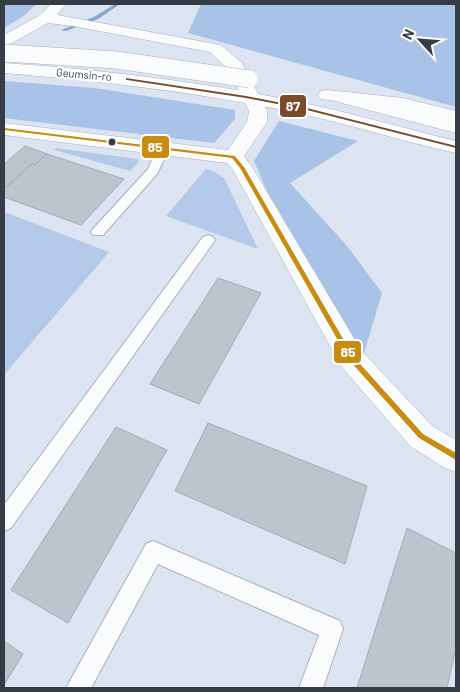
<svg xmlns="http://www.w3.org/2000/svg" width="460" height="692" font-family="Barlow,sans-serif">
<rect width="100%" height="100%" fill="#dce4f1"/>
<!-- green -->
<g fill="#b3c9e9">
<polygon points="56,148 138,159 138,163 130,171 54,150"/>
<polygon points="206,169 215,172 224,178 258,249 166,216"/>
<polygon points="4,212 109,252 4,375"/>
</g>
<!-- forest -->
<g fill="#a9c2e8">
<polygon points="4,4 36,4 25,15 4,28"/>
<polygon points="201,4 456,4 456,107 188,33"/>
<polygon points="4,81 95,88 235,110 235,119 214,143 4,118"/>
<polygon points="279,121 358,141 290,183 347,246 382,293 361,363 269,196 254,161"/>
</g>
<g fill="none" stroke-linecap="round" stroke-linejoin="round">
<!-- stream -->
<polygon fill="#87a5d0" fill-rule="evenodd" points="115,4 120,4 98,19 66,31 61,30 94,17"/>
</g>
<!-- building -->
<g fill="#bdc4ce" stroke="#a4abb5">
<polygon points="25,146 47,154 35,165 32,164 4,189 4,164"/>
<polygon points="47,154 124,179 81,225 4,197 4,189 32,164 35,165"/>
<polygon points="218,278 261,293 199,404 150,384"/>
<polygon points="208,423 367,486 345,564 175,491"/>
<polygon points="116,427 167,450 68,623 11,590"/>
<polygon points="407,528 456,553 456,648 447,688 357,688"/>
<polygon points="4,641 23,654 4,685"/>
</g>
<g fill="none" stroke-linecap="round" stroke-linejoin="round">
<!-- service casing -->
<g stroke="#aab1bb" stroke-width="2">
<g id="service">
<polygon points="163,145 169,149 157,174 103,235 93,235 91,232 93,229 148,169 157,149"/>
<polygon points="208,235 213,237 215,240 213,243 11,528 4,531 4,505 203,237"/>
<polygon points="153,541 340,621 343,629 323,688 299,688 319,635 158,564 91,688 66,688 146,544"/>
</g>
</g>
<!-- minor casing -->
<g stroke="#aab1bb" stroke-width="1">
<polygon id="minor" points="51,4 65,5 57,15 221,45 242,63 267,111 267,122 244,156 252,167 361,350 432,426 456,440 456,472 445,468 410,446 341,366 233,170 227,163 4,135 4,123 228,150 247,122 249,111 228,69 210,52 73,26 48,23 10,44 4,46 4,35 40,15"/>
</g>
<!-- tertiary casing -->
<g stroke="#aab1bb" stroke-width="1">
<g id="tertiary">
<path d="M4,63C91,69 178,79 264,95C329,107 392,125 456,141V153C404,142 354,125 301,114C203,93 104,81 4,73Z"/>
<polygon points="344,93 456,121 456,133 338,102 335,98 338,94"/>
</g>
</g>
<!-- trunk casing -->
<g stroke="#aab1bb" stroke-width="1">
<polygon id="trunk" points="327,90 403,98 456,111 456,123 403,110 321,99 318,95 321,91"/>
</g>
<!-- service -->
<use href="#service" fill="#fafbfd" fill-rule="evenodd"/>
<!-- minor -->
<use href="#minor" fill="#fafbfd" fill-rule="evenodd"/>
<!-- tertiary -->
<use href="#tertiary" fill="#fafbfd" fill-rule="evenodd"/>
<!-- trunk -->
<use href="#trunk" fill="#fafbfd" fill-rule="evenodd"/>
<!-- tertiary-bridge casing -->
<g stroke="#aab1bb" stroke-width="18" stroke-linecap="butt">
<polyline id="tertiary-bridge" points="4,53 116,60 249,79"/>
</g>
<!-- tertiary-bridge -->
<use href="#tertiary-bridge" stroke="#fafbfd" stroke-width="17"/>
<!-- bus-1 casing -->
<g stroke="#fff" stroke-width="4">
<polygon id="bus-1" points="126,78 246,96 303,107 456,146 456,148 303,109 246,98 127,80 126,80"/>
</g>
<!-- bus-2 casing -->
<g stroke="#fff" stroke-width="4">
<polygon id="bus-2" points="4,128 235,156 244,167 353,356 423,434 456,453 456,460 419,438 349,360 240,168 232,158 4,130"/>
</g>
<!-- bus-1 -->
<use href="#bus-1" fill="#7a4b2a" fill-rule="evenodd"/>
<!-- bus-2 -->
<use href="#bus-2" fill="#c78c11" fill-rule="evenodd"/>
</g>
<!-- markers -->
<circle fill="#363c45" stroke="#fff" stroke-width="2" cx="112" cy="142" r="4.5"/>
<g text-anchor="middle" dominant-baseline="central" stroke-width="5" stroke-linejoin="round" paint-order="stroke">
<!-- far-street labels -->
<g font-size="11" fill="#363c45" stroke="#fff">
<text transform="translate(84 74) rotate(5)">Geumsin-ro</text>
</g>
</g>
<g stroke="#fff" stroke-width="2">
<rect x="279" y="94" width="28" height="24" rx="5" fill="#7a4b2a"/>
<rect x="141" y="135" width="29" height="24" rx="5" fill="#c78c11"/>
<rect x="333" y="340" width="29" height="24" rx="5" fill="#c78c11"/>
</g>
<g font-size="14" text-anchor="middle" font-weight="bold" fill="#fff">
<text x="293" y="111">87</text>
<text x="155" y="152">85</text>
<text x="348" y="357">85</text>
</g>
<!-- border -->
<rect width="460" height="692" fill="none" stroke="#363c45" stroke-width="10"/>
<!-- north arrow -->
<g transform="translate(420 40) rotate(296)" stroke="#ffffff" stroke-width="4" paint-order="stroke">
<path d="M0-4L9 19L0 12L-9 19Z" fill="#363c45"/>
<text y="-8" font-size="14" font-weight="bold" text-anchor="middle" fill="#363c45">N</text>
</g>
</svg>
